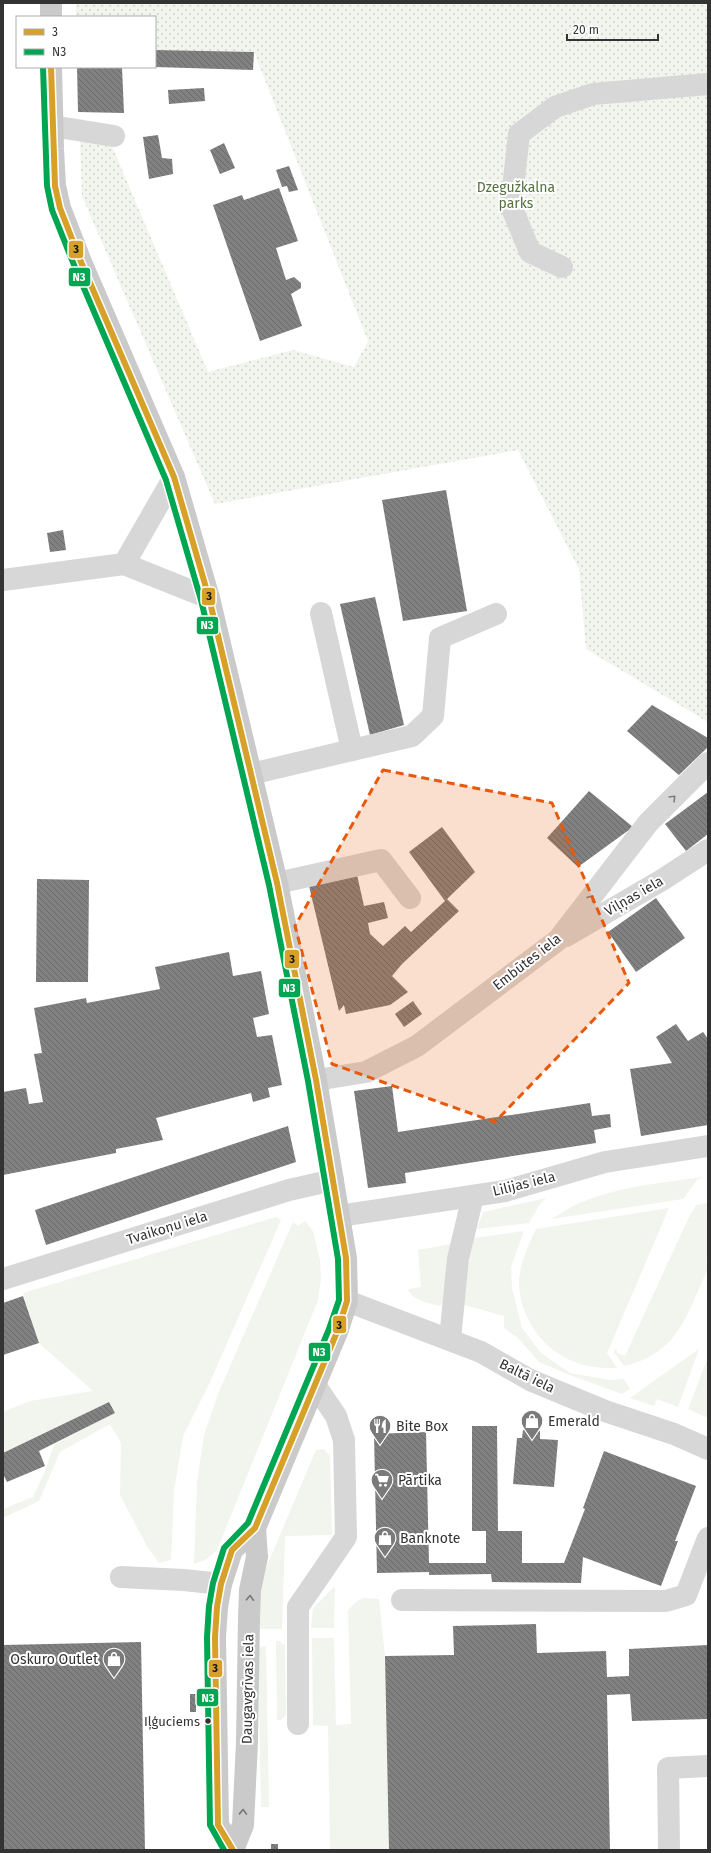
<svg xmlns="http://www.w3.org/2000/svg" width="711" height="1853" font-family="'Fira Sans',sans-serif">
<defs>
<pattern id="park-dots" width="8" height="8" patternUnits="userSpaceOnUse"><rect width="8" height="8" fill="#f1f5ed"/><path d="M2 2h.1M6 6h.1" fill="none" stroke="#cfd2cc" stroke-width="1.8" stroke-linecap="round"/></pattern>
<pattern id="building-back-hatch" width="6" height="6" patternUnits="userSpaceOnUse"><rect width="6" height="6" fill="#818181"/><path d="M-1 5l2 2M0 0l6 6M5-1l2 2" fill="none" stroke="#6a6a6a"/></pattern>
</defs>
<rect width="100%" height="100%" fill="#fff"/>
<!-- green -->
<g fill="#f1f5ed">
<path d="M703,1177L697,1180L683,1199L551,1219C559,1215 567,1209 575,1205C614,1187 661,1183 703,1177Z"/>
<polygon points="546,1198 540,1204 529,1223 477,1229 483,1212"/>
<path d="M708,1203V1258L706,1263L708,1264V1269C686,1314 680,1353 624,1366L614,1352L615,1349L617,1350V1353L625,1356L688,1219L696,1205Z"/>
<path d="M669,1208L607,1353L617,1368C603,1368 589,1368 575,1362C542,1350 519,1316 519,1281C520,1263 528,1246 536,1229Z"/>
<polygon points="276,1217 281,1220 210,1382 183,1436 174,1491 171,1560 159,1563 148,1548 120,1495 121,1443 110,1424 60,1452 39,1501 3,1518 3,1509 33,1497 45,1471 54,1445 115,1413 109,1402 3,1453 3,1412 30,1401 93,1391 39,1343 23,1293"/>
<polygon points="305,1221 313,1231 320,1260 321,1279 318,1300 217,1550 205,1560 194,1564 197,1483 204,1435 218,1394 293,1222 298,1226"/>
<polygon points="524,1231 511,1267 512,1288 522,1328 541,1353 570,1373 610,1380 624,1379 630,1389 622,1394 570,1375 539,1362 518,1338 504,1328 504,1316 464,1305 469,1264 474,1238"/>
<path d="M450,1244L444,1300L440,1306C429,1303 413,1301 408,1289L421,1287L418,1250Z"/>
<polygon points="699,1349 678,1407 657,1399 654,1406 630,1398"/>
<polygon points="707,1360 708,1360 708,1418 688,1409"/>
<polygon points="323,1449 330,1455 332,1535 285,1536 282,1629 258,1629 261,1580 316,1450"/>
<polygon points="335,1586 334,1628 311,1628 313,1608"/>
<polygon points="364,1598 379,1599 385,1656 389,1850 330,1850 328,1726 313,1725 312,1638 334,1638 336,1725 351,1724 348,1610 356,1602"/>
<polygon points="276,1641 280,1641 283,1645 285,1644 286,1715 281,1720 277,1720"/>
<polygon points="266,1646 269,1807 261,1807 258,1647"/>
</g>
<!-- park -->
<polygon fill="url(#park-dots)" points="76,3 708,3 708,722 586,649 579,569 518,450 215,504 82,196 80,139 111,144 208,372 293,350 354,367 368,341 254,52 155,50 155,17 76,17"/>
<!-- building -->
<g fill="url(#building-back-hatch)">
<polygon points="155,50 254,52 253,70 155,67"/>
<polygon points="77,67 122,67 124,113 78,112"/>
<polygon points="204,88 205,101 169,104 168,90"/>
<polygon points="158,135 162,158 172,159 173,174 149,179 143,137"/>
<polygon points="224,143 235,168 220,174 210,150"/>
<polygon points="289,166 298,190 289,192 287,186 282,187 276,170"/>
<polygon points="279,188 298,241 276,248 286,280 294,277 301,283 301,288 291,294 302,326 260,341 213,205 242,195 244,200"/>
<polygon points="446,490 467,611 403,621 382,500"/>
<polygon points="63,530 66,550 50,552 47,533"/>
<polygon points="375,597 404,725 370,735 340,604"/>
<polygon points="652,705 708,738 708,747 679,775 627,731"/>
<polygon points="589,791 633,827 578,867 547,838"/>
<polygon points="708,792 708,834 686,851 665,824"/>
<polygon points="442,827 475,872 447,899 459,911 402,964 392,976 408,992 390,1005 346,1014 344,1005 339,1011 309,886 357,875 364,906 384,902 388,918 368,923 370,934 383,946 405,926 411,932 445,901 409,852"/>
<polygon points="37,879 89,880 88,982 36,982"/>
<polygon points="656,898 685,938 636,972 608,932"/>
<polygon points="229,952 233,976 261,971 269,1014 253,1018 257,1037 272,1035 282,1085 268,1088 270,1097 253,1102 251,1093 156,1118 163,1140 116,1149 116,1153 3,1175 3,1092 26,1088 29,1104 43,1102 34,1054 42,1053 34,1008 86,998 87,1003 160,989 155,967"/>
<polygon points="413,1001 422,1014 404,1027 395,1014"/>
<polygon points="676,1024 688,1041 703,1032 708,1039 708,1125 641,1136 630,1069 672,1063 656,1037"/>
<polygon points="392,1086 398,1132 590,1103 592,1116 610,1114 611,1127 594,1130 596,1143 405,1173 406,1183 368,1188 354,1091"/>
<polygon points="288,1126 296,1162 46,1245 35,1210"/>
<polygon points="23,1296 39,1343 3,1355 3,1303"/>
<polygon points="109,1402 115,1413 39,1451 45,1466 7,1482 3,1474 3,1453"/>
<polygon points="472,1426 497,1426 498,1531 522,1531 522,1563 564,1563 585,1509 583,1508 604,1451 696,1486 675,1541 678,1541 661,1586 583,1557 581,1583 492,1582 491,1574 429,1575 429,1572 377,1573 374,1434 426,1432 429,1563 486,1563 486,1531 472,1531"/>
<polygon points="523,1430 540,1431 540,1439 558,1440 554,1487 513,1484 517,1438 522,1438"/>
<polygon points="536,1624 537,1653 606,1651 607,1677 629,1676 629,1649 708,1645 708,1719 632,1721 630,1694 607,1695 610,1850 389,1850 385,1656 454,1655 453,1626"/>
<polygon points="141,1642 145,1850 3,1850 3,1645"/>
<rect x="190" y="1694" width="6" height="18"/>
<rect x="271" y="1844" width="7" height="6"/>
</g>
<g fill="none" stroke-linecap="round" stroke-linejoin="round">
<!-- minor -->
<g stroke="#d7d7d7" stroke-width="22">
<polyline points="52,126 114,136"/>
<polyline points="562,267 530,252 511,206 519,134 555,107 593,94 708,84"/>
<polyline points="124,564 209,598"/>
<polyline points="3,580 124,564 174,477"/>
<polyline points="352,750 412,736 433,716 440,638 496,614"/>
<polyline points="251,774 352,750 321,613"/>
<polyline points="277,883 381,860 410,898"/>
<polyline points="566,936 662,880 708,850"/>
<polyline points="316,1080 366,1072 417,1046 558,940 648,823 708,763"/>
<polyline points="339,1216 505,1191 605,1162 708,1146"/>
<polyline points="3,1279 289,1190 333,1180"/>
<polyline points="347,1301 481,1352 530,1380 605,1411 674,1434 708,1449"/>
<polyline points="450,1339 458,1259 473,1196"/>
<polyline points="121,1577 184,1580 221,1584"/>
<polyline points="402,1600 666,1601 686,1595 708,1538"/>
<polyline points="298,1724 298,1607 346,1537 344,1440 336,1416 315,1385"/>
<polyline points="669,1850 668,1768 708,1766"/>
</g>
<!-- major -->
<g stroke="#cacaca" stroke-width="22">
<polyline points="51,3 51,17"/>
<polyline points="51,67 53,149 55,186 60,208 81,262 174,477 209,598 277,883 316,1080 346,1258 347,1301 337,1332 255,1528 232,1550 221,1584 217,1607 215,1637 218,1825 233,1850"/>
<polyline points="233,1850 243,1825 247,1742 249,1618 250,1590 257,1557 255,1528"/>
</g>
<!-- bus-1 casing -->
<g stroke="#fff" stroke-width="9">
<polyline id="bus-1" points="51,67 55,186 60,208 81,262 174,477 209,598 277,883 316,1080 346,1258 347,1301 337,1332 255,1528 232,1550 221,1584 217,1607 215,1637 218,1825 233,1850"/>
</g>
<!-- bus-2 casing -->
<g stroke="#fff" stroke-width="9">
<polyline id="bus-2" points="43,67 47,186 52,210 74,265 166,480 201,600 269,885 308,1081 338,1259 339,1300 329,1329 248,1523 224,1548 213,1583 209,1606 207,1637 210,1825 224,1850"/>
</g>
<!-- bus-1 -->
<use href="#bus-1" stroke="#d7a129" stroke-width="6"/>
<!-- bus-2 -->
<use href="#bus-2" stroke="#00a651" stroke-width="6"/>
</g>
<!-- one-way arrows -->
<defs><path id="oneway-chevron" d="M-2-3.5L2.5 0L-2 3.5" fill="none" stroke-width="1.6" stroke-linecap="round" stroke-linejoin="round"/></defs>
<g stroke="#7d7d7d">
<use href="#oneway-chevron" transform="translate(673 798) rotate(-45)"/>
<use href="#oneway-chevron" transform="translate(591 898) rotate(-53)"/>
</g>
<g stroke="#777">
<use href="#oneway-chevron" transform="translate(250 1598) rotate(-87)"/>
<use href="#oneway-chevron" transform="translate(243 1812) rotate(-88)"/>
</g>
<!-- marked area -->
<path fill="#e8590c" fill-opacity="0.2" stroke="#e8590c" stroke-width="3" stroke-dasharray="8 5" stroke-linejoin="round" d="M383,770L552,803L629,983L495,1122L332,1064L295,926Z"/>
<!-- icons -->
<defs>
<g id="shop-pin" transform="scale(1.15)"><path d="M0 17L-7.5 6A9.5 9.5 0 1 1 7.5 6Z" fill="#7a7a7a" stroke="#fff"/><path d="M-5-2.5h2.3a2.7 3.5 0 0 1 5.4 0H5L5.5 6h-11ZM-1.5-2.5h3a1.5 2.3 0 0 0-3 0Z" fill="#fff"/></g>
<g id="restaurant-pin" transform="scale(1.15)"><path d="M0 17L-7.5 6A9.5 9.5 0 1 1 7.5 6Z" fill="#7a7a7a" stroke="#fff"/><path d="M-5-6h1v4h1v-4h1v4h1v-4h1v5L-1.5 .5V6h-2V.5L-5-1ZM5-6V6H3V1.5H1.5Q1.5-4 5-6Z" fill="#fff"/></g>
<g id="supermarket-pin" transform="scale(1.15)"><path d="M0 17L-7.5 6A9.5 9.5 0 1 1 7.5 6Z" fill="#7a7a7a" stroke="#fff"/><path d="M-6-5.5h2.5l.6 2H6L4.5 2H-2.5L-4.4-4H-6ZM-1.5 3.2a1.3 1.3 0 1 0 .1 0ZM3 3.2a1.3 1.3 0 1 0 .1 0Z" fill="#fff"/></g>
</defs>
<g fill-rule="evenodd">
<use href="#shop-pin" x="532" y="1421"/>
<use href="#restaurant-pin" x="380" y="1426"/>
<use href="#supermarket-pin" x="382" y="1480"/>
<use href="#shop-pin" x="385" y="1538"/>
<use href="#shop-pin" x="114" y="1659"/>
</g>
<!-- markers -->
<circle fill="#333" stroke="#fff" stroke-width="1.5" cx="208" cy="1721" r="3.5"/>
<g text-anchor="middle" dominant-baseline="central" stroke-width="4" stroke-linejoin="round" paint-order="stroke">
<!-- bus labels -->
<g font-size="13" fill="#333" stroke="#fff" text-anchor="end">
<text x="200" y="1721">Iļģuciems</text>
</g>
<!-- park labels -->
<g font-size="14" fill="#56703f" stroke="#fff">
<text x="516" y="187">Dzegužkalna<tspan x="516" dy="16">parks</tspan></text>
</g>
<!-- street labels -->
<g font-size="14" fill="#333" stroke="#fff">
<text transform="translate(634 896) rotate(-30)">Viļņas iela</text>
<text transform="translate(527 962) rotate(-38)">Embūtes iela</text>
<text transform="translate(524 1184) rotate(-14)">Lilijas iela</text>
<text transform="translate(167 1228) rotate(-17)">Tvaikoņu iela</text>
<text transform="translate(527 1376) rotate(26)">Baltā iela</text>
<text transform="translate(248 1689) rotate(-89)">Daugavgrīvas iela</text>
</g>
<!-- poi labels -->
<g font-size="14" fill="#333" stroke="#fff" text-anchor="start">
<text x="548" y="1421">Emerald</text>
<text x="396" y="1426">Bite Box</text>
<text x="398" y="1480">Pārtika</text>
<text x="400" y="1538">Banknote</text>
<text x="98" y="1659" text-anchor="end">Oskuro Outlet</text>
</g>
</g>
<g stroke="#fff" stroke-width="1.5">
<rect x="68" y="240" width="16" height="19" rx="4" fill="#d7a129"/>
<rect x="68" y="267" width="23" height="20" rx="4" fill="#00a651"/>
<rect x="201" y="587" width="15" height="19" rx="4" fill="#d7a129"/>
<rect x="196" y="616" width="23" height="19" rx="4" fill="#00a651"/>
<rect x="284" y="949" width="16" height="20" rx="4" fill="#d7a129"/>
<rect x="278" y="978" width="23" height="20" rx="4" fill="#00a651"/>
<rect x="332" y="1315" width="15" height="19" rx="4" fill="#d7a129"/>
<rect x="308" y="1342" width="23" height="20" rx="4" fill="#00a651"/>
<rect x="208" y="1659" width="15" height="19" rx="4" fill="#d7a129"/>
<rect x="196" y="1688" width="23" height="19" rx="4" fill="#00a651"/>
</g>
<g font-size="11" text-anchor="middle" font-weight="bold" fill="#fff">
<text x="79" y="281">N3</text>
<text x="207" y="629">N3</text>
<text x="289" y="992">N3</text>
<text x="319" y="1356">N3</text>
<text x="208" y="1702">N3</text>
</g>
<g font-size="11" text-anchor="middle" font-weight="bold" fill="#111">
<text x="76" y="253">3</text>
<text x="209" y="600">3</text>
<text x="292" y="963">3</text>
<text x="339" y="1329">3</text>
<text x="215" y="1672">3</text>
</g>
<!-- border -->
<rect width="711" height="1853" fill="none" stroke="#333333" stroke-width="8"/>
<!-- legend -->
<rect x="16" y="16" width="140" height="52" fill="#ffffff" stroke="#adadad"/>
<rect x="24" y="29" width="20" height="6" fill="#d7a129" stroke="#adadad"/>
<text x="52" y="36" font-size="12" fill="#333333">3</text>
<rect x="24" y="49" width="20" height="6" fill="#00a651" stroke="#adadad"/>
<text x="52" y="56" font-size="12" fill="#333333">N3</text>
<!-- scale -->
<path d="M567 34v6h91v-6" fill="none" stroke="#333333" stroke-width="2"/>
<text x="573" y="34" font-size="12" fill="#333333" stroke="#ffffff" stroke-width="3" paint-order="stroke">20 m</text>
</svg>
